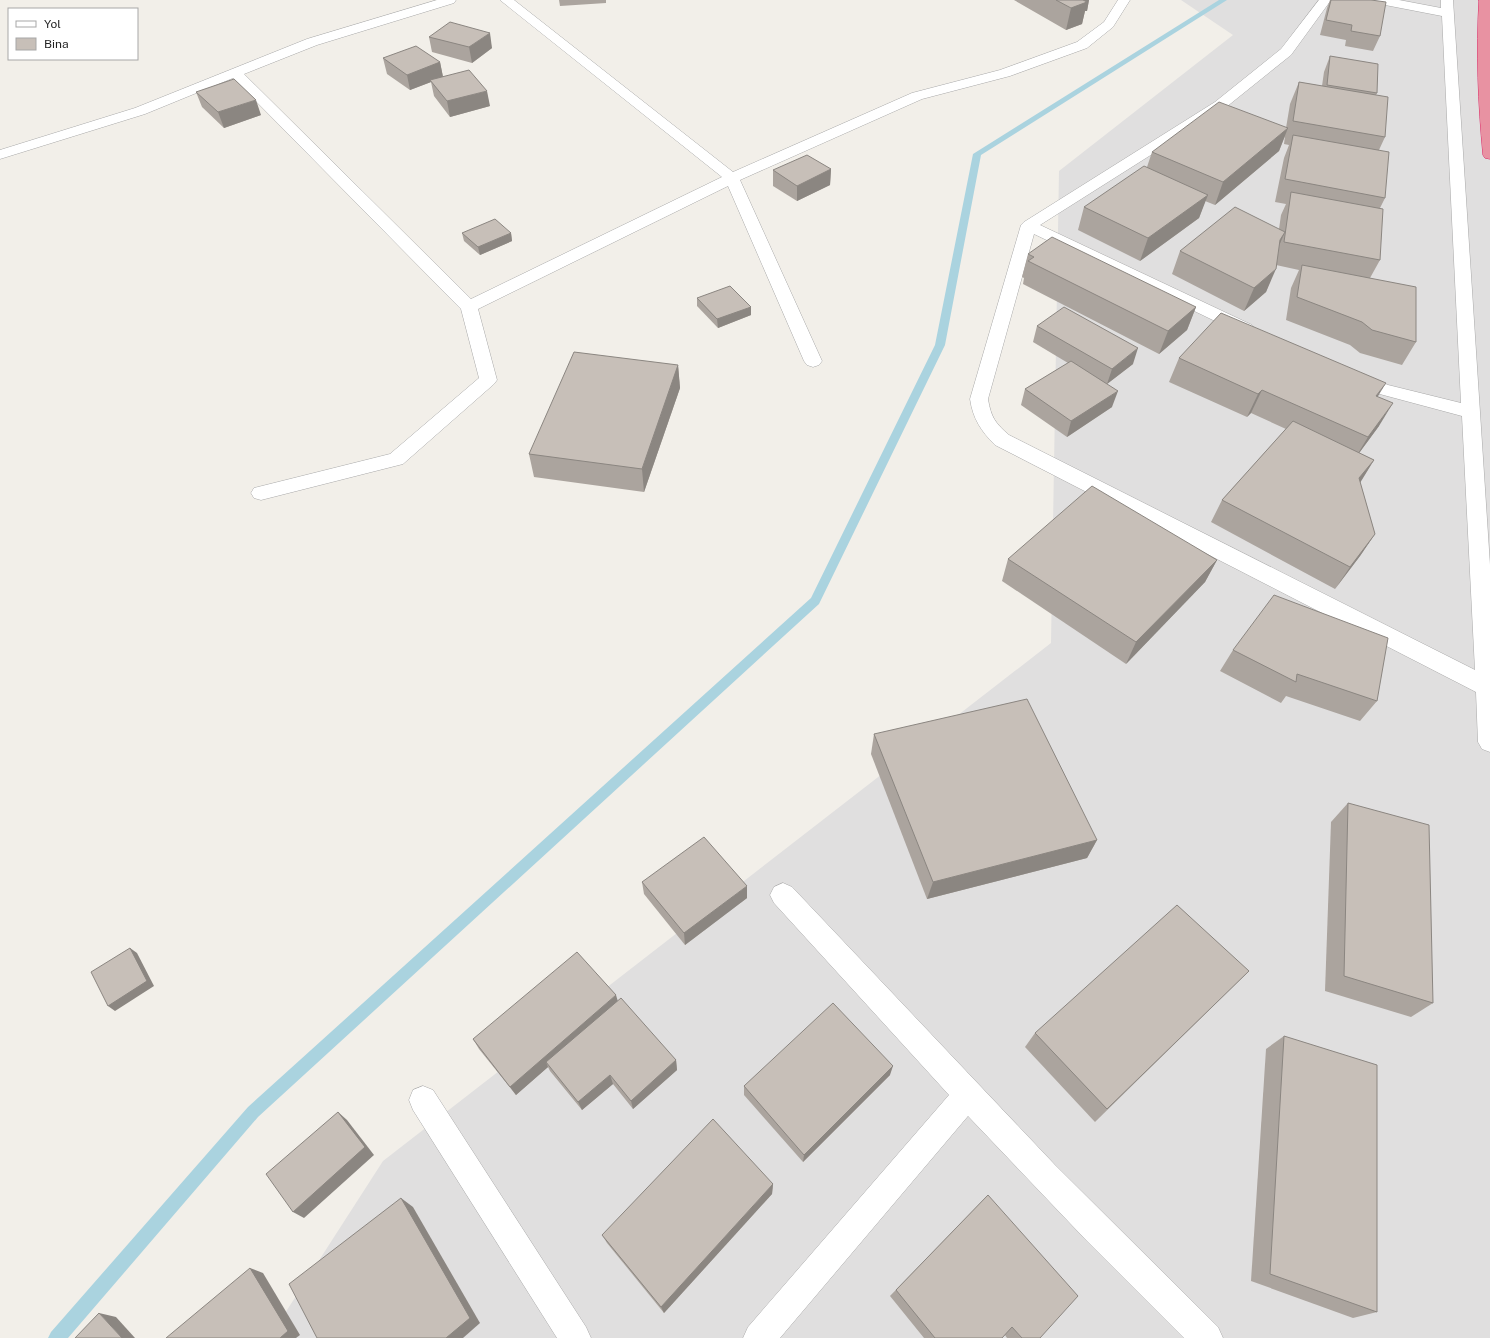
<svg xmlns="http://www.w3.org/2000/svg" width="1490" height="1338" font-family="'Public Sans',sans-serif">
<rect width="100%" height="100%" fill="#f2efe9"/>
<!-- residential -->
<polygon fill="#e0dfdf" points="1181,0 1490,0 1490,1338 269,1338 383,1161 1051,643 1059,171 1233,35"/>
<g fill="none" stroke-linecap="round" stroke-linejoin="round">
<!-- stream -->
<polygon fill="#aad3df" fill-rule="evenodd" points="1219,0 1227,0 981,155 945,345 819,604 258,1117 68,1338 48,1338 51,1332 248,1107 811,598 935,345 973,154"/>
<!-- minor casing -->
<g stroke="#a9a9a9" stroke-width="1">
<g id="minor">
<polygon points="437,0 456,0 454,3 317,45 244,74 471,299 722,177 500,0 514,0 733,172 912,93 1000,70 1077,42 1104,22 1118,0 1130,0 1113,27 1087,48 1010,76 922,99 740,180 822,361 819,365 813,367 807,365 804,361 728,186 478,309 497,380 494,384 403,464 261,500 254,498 251,493 254,488 390,454 479,378 461,309 233,78 145,114 0,159 0,150 135,108 307,39"/>
<path d="M1319,0H1331L1291,55L1225,108L1040,225L1252,325L1255,329L1252,333L1246,334L1240,333L1034,234L988,399C991,417 995,423 1009,435L1475,670L1462,416L1376,393L1348,381L1345,377L1348,373L1354,371L1388,385L1461,403L1442,16L1380,4L1376,3L1374,0H1399L1441,8V0H1453L1490,565V752L1482,749L1478,742L1476,692L995,445C981,431 973,419 970,399L1021,225L1024,222L1215,102L1281,49Z"/>
<polygon points="783,883 792,887 1055,1165 1218,1327 1223,1338 1184,1338 1087,1241 968,1116 780,1338 743,1338 748,1327 949,1095 774,903 770,895 774,887"/>
<polygon points="423,1086 433,1090 586,1327 591,1338 557,1338 413,1110 409,1100 413,1090"/>
</g>
</g>
<!-- highway casing -->
<g stroke="#dc2a67" stroke-width="1">
<path id="highway" d="M1479,0H1490V159L1485,158L1483,155C1478,103 1476,52 1479,0Z"/>
</g>
<!-- minor -->
<use href="#minor" fill="#fff" fill-rule="evenodd"/>
<!-- highway -->
<use href="#highway" fill="#e892a2" fill-rule="evenodd"/>
</g>
<!-- wall -->
<g fill="#aba49e">
<polygon points="559,0 606,0 606,3 560,6"/>
<polygon points="1014,0 1089,0 1087,11 1085,11 1082,24 1066,30"/>
<polygon points="1330,0 1371,0 1380,36 1373,51 1345,46 1346,40 1320,35 1327,8"/>
<polygon points="429,37 492,48 472,63 432,52"/>
<polygon points="1330,56 1377,93 1376,95 1385,137 1379,150 1385,198 1380,208 1380,260 1370,278 1416,342 1402,365 1360,353 1350,345 1286,320 1291,288 1299,270 1276,265 1266,292 1244,311 1172,274 1180,251 1279,229 1281,215 1286,204 1275,202 1284,158 1289,145 1284,144 1285,136 1279,151 1215,205 1205,201 1199,218 1140,261 1078,230 1084,207 1147,167 1152,152 1286,128 1290,104 1299,82 1322,86 1324,72"/>
<polygon points="383,58 440,62 443,77 490,106 450,117 434,96 431,82 410,90 387,74"/>
<polygon points="196,92 261,115 224,128 202,107"/>
<polygon points="831,169 830,185 797,201 773,186 773,170"/>
<polygon points="462,233 511,233 512,241 480,255 464,241"/>
<polygon points="1028,254 1196,307 1187,330 1159,354 1023,284 1024,278 1022,277"/>
<polygon points="697,298 751,307 751,315 718,328 697,306"/>
<polygon points="1037,326 1133,364 1107,384 1112,407 1067,437 1021,405 1025,389 1068,363 1033,342"/>
<polygon points="1179,358 1378,396 1379,426 1359,453 1374,460 1360,482 1375,534 1360,556 1335,589 1211,522 1222,500 1286,429 1251,413 1247,417 1169,382"/>
<polygon points="678,365 680,388 644,492 534,477 529,454"/>
<polygon points="1008,559 1217,560 1205,582 1126,664 1002,581"/>
<polygon points="1233,650 1377,701 1360,721 1286,696 1281,703 1220,671"/>
<polygon points="874,734 1097,840 1087,858 927,899 871,754"/>
<polygon points="1348,803 1433,1003 1411,1017 1325,991 1331,822"/>
<polygon points="642,882 747,898 685,945 644,894"/>
<polygon points="1249,971 1095,1122 1025,1047 1035,1033"/>
<polygon points="617,1001 676,1060 677,1070 633,1109 613,1084 582,1110 550,1071 548,1067 516,1095 479,1049 473,1039"/>
<polygon points="1284,1036 1377,1312 1353,1318 1251,1281 1266,1049"/>
<polygon points="890,1075 803,1162 744,1095 744,1086"/>
<polygon points="773,1184 772,1194 664,1313 607,1243 602,1235"/>
<polygon points="988,1195 1040,1338 1007,1338 1005,1335 1002,1338 924,1338 890,1296"/>
</g>
<!-- shaded-wall -->
<g fill="#8b8681">
<polygon points="1078,0 1089,0 1087,11 1085,11 1082,24 1066,30 1071,8"/>
<polygon points="490,33 492,48 472,63 469,47"/>
<polygon points="440,62 443,77 430,80 431,82 410,90 407,75"/>
<polygon points="487,91 490,106 450,117 447,101"/>
<polygon points="256,100 261,115 224,128 218,112"/>
<polygon points="1288,128 1279,151 1215,205 1223,182"/>
<polygon points="831,169 830,185 797,201 797,186"/>
<polygon points="1208,195 1199,218 1140,261 1148,238"/>
<polygon points="1285,232 1275,255 1280,240"/>
<polygon points="511,233 512,241 480,255 478,247"/>
<polygon points="1276,269 1266,292 1244,311 1254,288"/>
<polygon points="751,307 751,315 718,328 717,319"/>
<polygon points="1196,307 1187,330 1159,354 1168,331"/>
<polygon points="1138,348 1133,364 1107,384 1112,369"/>
<polygon points="678,365 680,388 644,492 642,469"/>
<polygon points="1386,383 1372,406 1376,396"/>
<polygon points="1262,390 1251,413 1247,417 1258,394"/>
<polygon points="1118,391 1112,407 1067,437 1071,421"/>
<polygon points="1393,403 1379,426 1354,460 1368,437"/>
<polygon points="1374,460 1360,483 1359,478"/>
<polygon points="1375,534 1360,556 1335,589 1350,567"/>
<polygon points="1217,560 1205,582 1126,664 1136,642"/>
<polygon points="1097,840 1087,858 927,899 933,882"/>
<polygon points="747,886 747,898 685,945 684,933"/>
<polygon points="130,948 137,953 154,986 115,1011 108,1006"/>
<polygon points="616,995 619,1005 546,1062 548,1067 516,1095 510,1087"/>
<polygon points="676,1060 677,1070 633,1109 631,1101"/>
<polygon points="893,1066 890,1075 803,1162 804,1155"/>
<polygon points="610,1075 613,1084 582,1110 578,1102"/>
<polygon points="338,1112 347,1120 374,1155 304,1218 293,1212"/>
<polygon points="773,1184 772,1194 664,1313 661,1307"/>
<polygon points="401,1198 413,1207 480,1323 463,1338 446,1338"/>
<polygon points="250,1268 263,1273 300,1335 296,1338 280,1338"/>
<polygon points="99,1313 116,1317 135,1338 122,1338"/>
</g>
<!-- building -->
<g fill="#c7bfb8" stroke="#8b8681">
<polygon points="1056,0 1083,0 1087,2 1071,8"/>
<polygon points="1331,0 1371,0 1386,2 1380,36 1351,31 1352,25 1326,20"/>
<polygon points="450,22 490,33 469,47 429,37"/>
<polygon points="416,46 440,62 407,75 383,58"/>
<polygon points="1330,56 1378,64 1377,93 1327,85"/>
<polygon points="469,70 487,91 447,101 430,80"/>
<polygon points="234,79 256,100 218,112 196,92"/>
<polygon points="1299,82 1388,97 1385,137 1293,121"/>
<polygon points="1219,102 1288,128 1223,182 1152,152"/>
<polygon points="1293,135 1389,152 1385,198 1285,179"/>
<polygon points="807,155 831,169 797,186 773,170"/>
<polygon points="1144,166 1208,195 1148,238 1084,207"/>
<polygon points="1291,192 1383,209 1380,260 1284,242"/>
<polygon points="1235,207 1285,232 1280,240 1276,269 1254,288 1180,251"/>
<polygon points="495,219 511,233 478,247 462,233"/>
<polygon points="1052,237 1196,307 1168,331 1028,261 1034,257 1028,254"/>
<polygon points="1302,265 1416,287 1416,342 1372,330 1362,322 1297,297"/>
<polygon points="730,286 751,307 717,319 697,298"/>
<polygon points="1064,307 1138,348 1112,369 1037,326"/>
<polygon points="1221,313 1386,383 1376,396 1393,403 1368,437 1262,390 1258,394 1179,358"/>
<polygon points="574,352 678,365 642,469 529,454"/>
<polygon points="1071,361 1118,391 1071,421 1025,389"/>
<polygon points="1293,421 1374,460 1359,478 1375,534 1350,567 1222,500"/>
<polygon points="1092,486 1217,560 1136,642 1008,559"/>
<polygon points="1274,595 1388,638 1377,701 1297,674 1296,682 1233,650"/>
<polygon points="1027,699 1097,840 933,882 874,734"/>
<polygon points="1348,803 1429,825 1433,1003 1344,976"/>
<polygon points="704,837 747,886 684,933 642,882"/>
<polygon points="1177,905 1249,971 1107,1109 1035,1033"/>
<polygon points="130,948 147,981 108,1006 91,972"/>
<polygon points="577,952 616,995 510,1087 473,1039"/>
<polygon points="621,998 676,1060 631,1101 610,1075 578,1102 546,1062"/>
<polygon points="833,1003 893,1066 804,1155 744,1086"/>
<polygon points="1284,1036 1377,1065 1377,1312 1270,1274"/>
<polygon points="338,1112 365,1147 293,1212 266,1174"/>
<polygon points="713,1119 773,1184 661,1307 602,1235"/>
<polygon points="988,1195 1078,1296 1040,1338 1022,1338 1012,1327 1002,1338 935,1338 896,1290"/>
<polygon points="401,1198 470,1318 446,1338 317,1338 289,1284"/>
<polygon points="250,1268 288,1331 280,1338 166,1338"/>
<polygon points="99,1313 122,1338 75,1338"/>
</g>
<!-- legend -->
<rect x="8" y="8" width="130" height="52" fill="#ffffff" stroke="#a7a7a7"/>
<rect x="16" y="21" width="20" height="6" fill="#ffffff" stroke="#a7a7a7"/>
<text x="44" y="28" font-size="12" fill="#222222">Yol</text>
<rect x="16" y="38" width="20" height="12" fill="#c7bfb8" stroke="#a7a7a7"/>
<text x="44" y="48" font-size="12" fill="#222222">Bina</text>
</svg>
